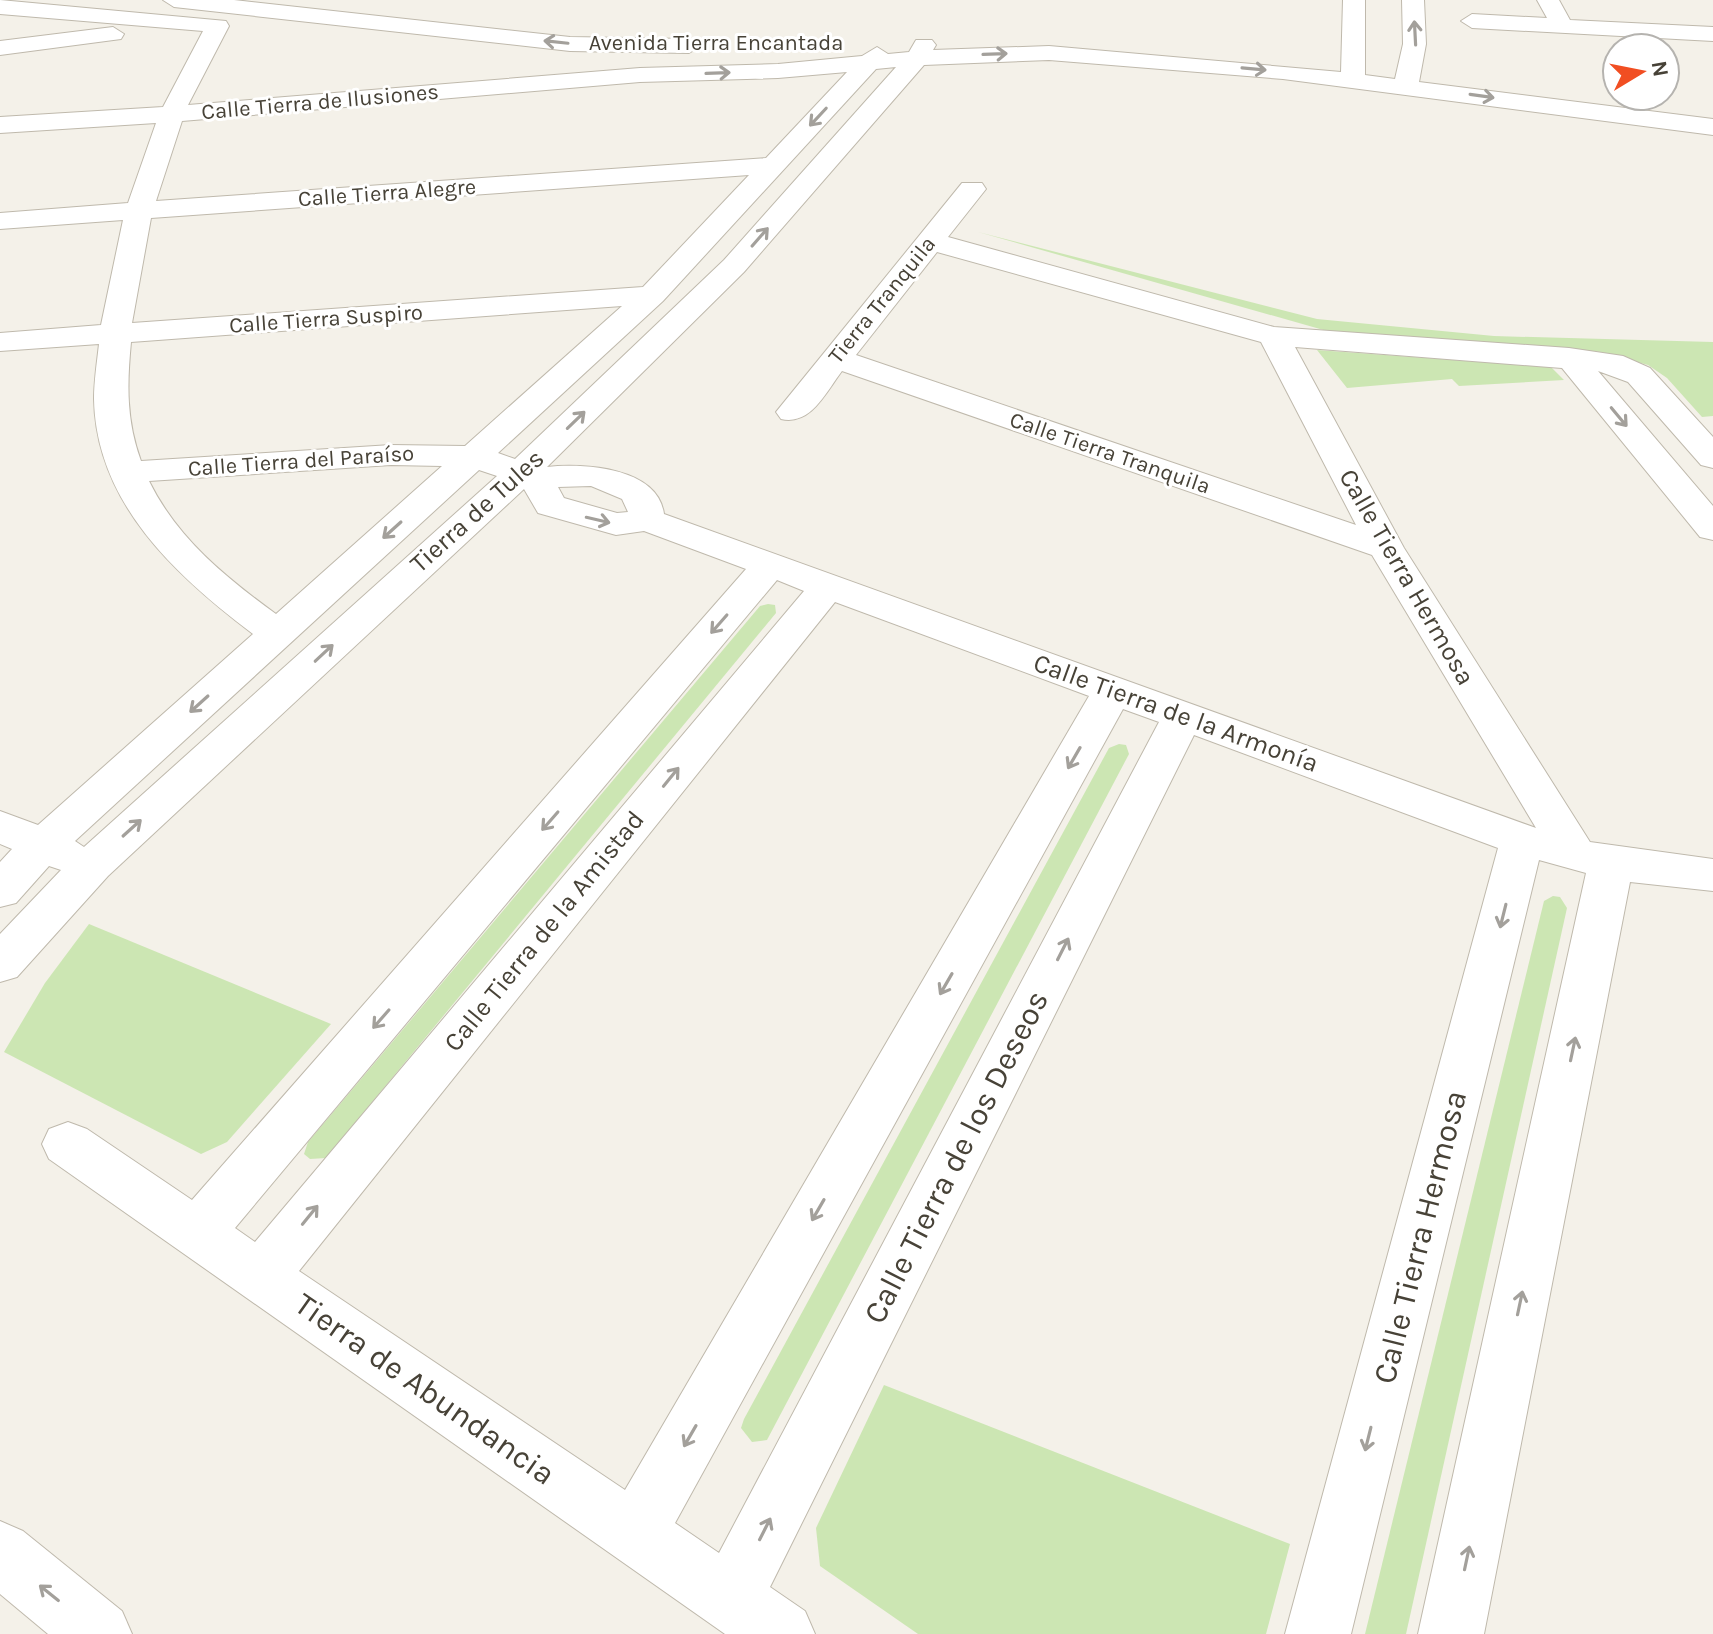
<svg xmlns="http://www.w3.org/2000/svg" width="1713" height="1634" font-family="Karla,sans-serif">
<rect width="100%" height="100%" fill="#f4f1e9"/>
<!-- green -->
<g fill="#cce6b3">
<polygon points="978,232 1317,319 1494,336 1713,342 1713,416 1702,417 1667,378 1648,365 1601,352 1327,331"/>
<polygon points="1317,350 1551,367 1564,380 1459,386 1452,379 1347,388"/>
<polygon points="768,604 775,605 776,613 326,1158 310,1159 304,1154 308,1142 760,606"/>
<polygon points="1119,744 1126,745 1129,754 767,1440 752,1442 741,1428 744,1419 1109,748"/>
<polygon points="1553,896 1560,897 1567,908 1406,1634 1365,1634 1544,901"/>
<polygon points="89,924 331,1024 227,1142 201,1154 4,1052 45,983"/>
<polygon points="884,1385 1290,1544 1266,1634 918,1634 820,1566 816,1528"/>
</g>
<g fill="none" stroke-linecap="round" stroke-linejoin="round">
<!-- minor casing -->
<g stroke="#bfb9ac" stroke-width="2">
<g id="minor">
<path d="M0,0L226,21L229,26L188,105L640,68L778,64L862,56L877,47L888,54L909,52L916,40H932L936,45L933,50L1049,46L1341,72L1343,0H1365V75L1395,79L1403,44L1402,0H1424L1426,44L1419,82L1713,119V135L1283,79L1049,60L924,65L744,272L547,467C583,463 658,467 664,514L1536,828L1372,555L842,371C826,392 811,426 781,419L776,412L962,183H982L986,189L948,237L1274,327L1569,348L1623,356L1650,368L1713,437V468L1701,465L1628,382L1598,371L1713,506V540L1700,537L1562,368L1295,347L1404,548L1590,842L1713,859V891L1630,882L1484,1634H1418L1586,873L1539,860L1351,1634H1285L1498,848L1194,735L770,1587L805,1611L815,1634H725L49,1159L42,1144L49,1129L68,1122L87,1129L192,1200L746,569L644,531L616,535L538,513L524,489L108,876L17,977L0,982V934L61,870L49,866L16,903L0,907V862L12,849L0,844V811L38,825L253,634C176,576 96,503 94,399C94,381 97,362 99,344L0,351V333L101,325L123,220L0,229V213L128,203L156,123L0,133V117L163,107L203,31L0,14ZM896,67L724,260L515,459L498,453L663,301L876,69ZM847,72L766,158L156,201L182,121L640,82L778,78ZM749,175L643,287L132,323L151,218ZM937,252L1261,342L1356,525L856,355ZM622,306L465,446L391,445L141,461C126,420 127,384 131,342ZM391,465L442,466L276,614C225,577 177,538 149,481ZM479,470L497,476L84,847L75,841ZM591,486L622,499L628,512L617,513L564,498L558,487ZM777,580L804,591L255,1242L235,1228ZM835,602L1089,696L625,1490L299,1271ZM1123,709L1159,722L719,1553L675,1523Z"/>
<polygon points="163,0 234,0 570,37 689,39 701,46 689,53 570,51 174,7"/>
<polygon points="1537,0 1559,0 1570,20 1713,27 1713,41 1472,28 1461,21 1472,14 1547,18"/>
<polygon points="113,27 124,34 121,39 0,55 0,41"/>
<polygon points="0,1521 23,1531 122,1611 132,1634 48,1634 0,1594"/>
</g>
</g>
<!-- minor -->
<use href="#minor" fill="#fff" fill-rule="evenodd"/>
</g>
<!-- one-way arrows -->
<defs><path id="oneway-shaft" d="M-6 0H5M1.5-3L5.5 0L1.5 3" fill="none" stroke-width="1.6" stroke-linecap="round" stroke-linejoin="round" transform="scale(2)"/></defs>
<g stroke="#a3a09b">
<use href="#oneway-shaft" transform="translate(1415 33) rotate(-93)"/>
<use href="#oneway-shaft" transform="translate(556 42) rotate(-174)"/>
<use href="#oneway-shaft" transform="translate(995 54) rotate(-2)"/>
<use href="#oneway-shaft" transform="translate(1254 69) rotate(5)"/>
<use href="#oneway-shaft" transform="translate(718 73) rotate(-2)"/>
<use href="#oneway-shaft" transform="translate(1482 96) rotate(8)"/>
<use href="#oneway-shaft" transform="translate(818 117) rotate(133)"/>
<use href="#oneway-shaft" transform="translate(760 237) rotate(-49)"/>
<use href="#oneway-shaft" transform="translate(1619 417) rotate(50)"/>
<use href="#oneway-shaft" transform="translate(576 420) rotate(-44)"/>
<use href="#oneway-shaft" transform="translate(598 520) rotate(13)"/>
<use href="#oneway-shaft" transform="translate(392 530) rotate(138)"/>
<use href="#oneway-shaft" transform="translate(719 624) rotate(131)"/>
<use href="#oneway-shaft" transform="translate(324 653) rotate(-43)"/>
<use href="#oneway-shaft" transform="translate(199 704) rotate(138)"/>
<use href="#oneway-shaft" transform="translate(1074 758) rotate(120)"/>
<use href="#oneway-shaft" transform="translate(671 777) rotate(-51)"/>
<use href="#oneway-shaft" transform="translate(550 821) rotate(131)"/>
<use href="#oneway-shaft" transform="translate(132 828) rotate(-42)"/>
<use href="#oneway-shaft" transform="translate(1503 916) rotate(104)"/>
<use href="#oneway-shaft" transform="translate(1063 949) rotate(-63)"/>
<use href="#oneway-shaft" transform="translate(946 984) rotate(120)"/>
<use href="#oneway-shaft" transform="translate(381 1019) rotate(131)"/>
<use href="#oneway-shaft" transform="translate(1573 1049) rotate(-78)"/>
<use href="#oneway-shaft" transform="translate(818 1210) rotate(120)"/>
<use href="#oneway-shaft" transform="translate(310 1215) rotate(-51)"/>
<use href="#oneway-shaft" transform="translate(1520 1303) rotate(-78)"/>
<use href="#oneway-shaft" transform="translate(690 1436) rotate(120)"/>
<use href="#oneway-shaft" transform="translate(1368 1439) rotate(104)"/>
<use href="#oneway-shaft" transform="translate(765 1529) rotate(-63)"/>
<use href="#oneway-shaft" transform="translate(1467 1558) rotate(-78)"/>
<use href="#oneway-shaft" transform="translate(49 1593) rotate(-141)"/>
</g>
<g text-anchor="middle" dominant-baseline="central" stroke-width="6" stroke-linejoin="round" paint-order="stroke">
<!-- far-street labels -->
<g font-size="22" fill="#474237" stroke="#fff">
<text x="716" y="43">Avenida Tierra Encantada</text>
<text transform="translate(320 102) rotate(-5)">Calle Tierra de Ilusiones</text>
<text transform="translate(387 193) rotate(-4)">Calle Tierra Alegre</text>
<text transform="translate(882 300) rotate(-51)">Tierra Tranquila</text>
<text transform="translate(326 319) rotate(-4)">Calle Tierra Suspiro</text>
<text transform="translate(1110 453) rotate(19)">Calle Tierra Tranquila</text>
<text transform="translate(301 461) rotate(-4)">Calle Tierra del Paraíso</text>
</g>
<!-- street labels -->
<g font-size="26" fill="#474237" stroke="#fff">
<text transform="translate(477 511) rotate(-42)">Tierra de Tules</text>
<text transform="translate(1407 577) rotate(60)">Calle Tierra Hermosa</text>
<text transform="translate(1176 713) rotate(20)">Calle Tierra de la Armonía</text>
<text transform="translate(544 931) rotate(-51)">Calle Tierra de la Amistad</text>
</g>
<!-- near-street labels -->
<g font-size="32" fill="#474237" stroke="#fff">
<text transform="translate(956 1157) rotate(-63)">Calle Tierra de los Deseos</text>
<text transform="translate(1420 1237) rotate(-76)">Calle Tierra Hermosa</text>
<text transform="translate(425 1389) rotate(35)">Tierra de Abundancia</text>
</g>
</g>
<!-- north arrow -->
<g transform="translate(1641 72) rotate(80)"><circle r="38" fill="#ffffff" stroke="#b5b3af" stroke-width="2"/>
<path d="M0-6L14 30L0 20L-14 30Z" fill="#f14e22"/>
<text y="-12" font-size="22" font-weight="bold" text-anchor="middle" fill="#474237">N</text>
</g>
</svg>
